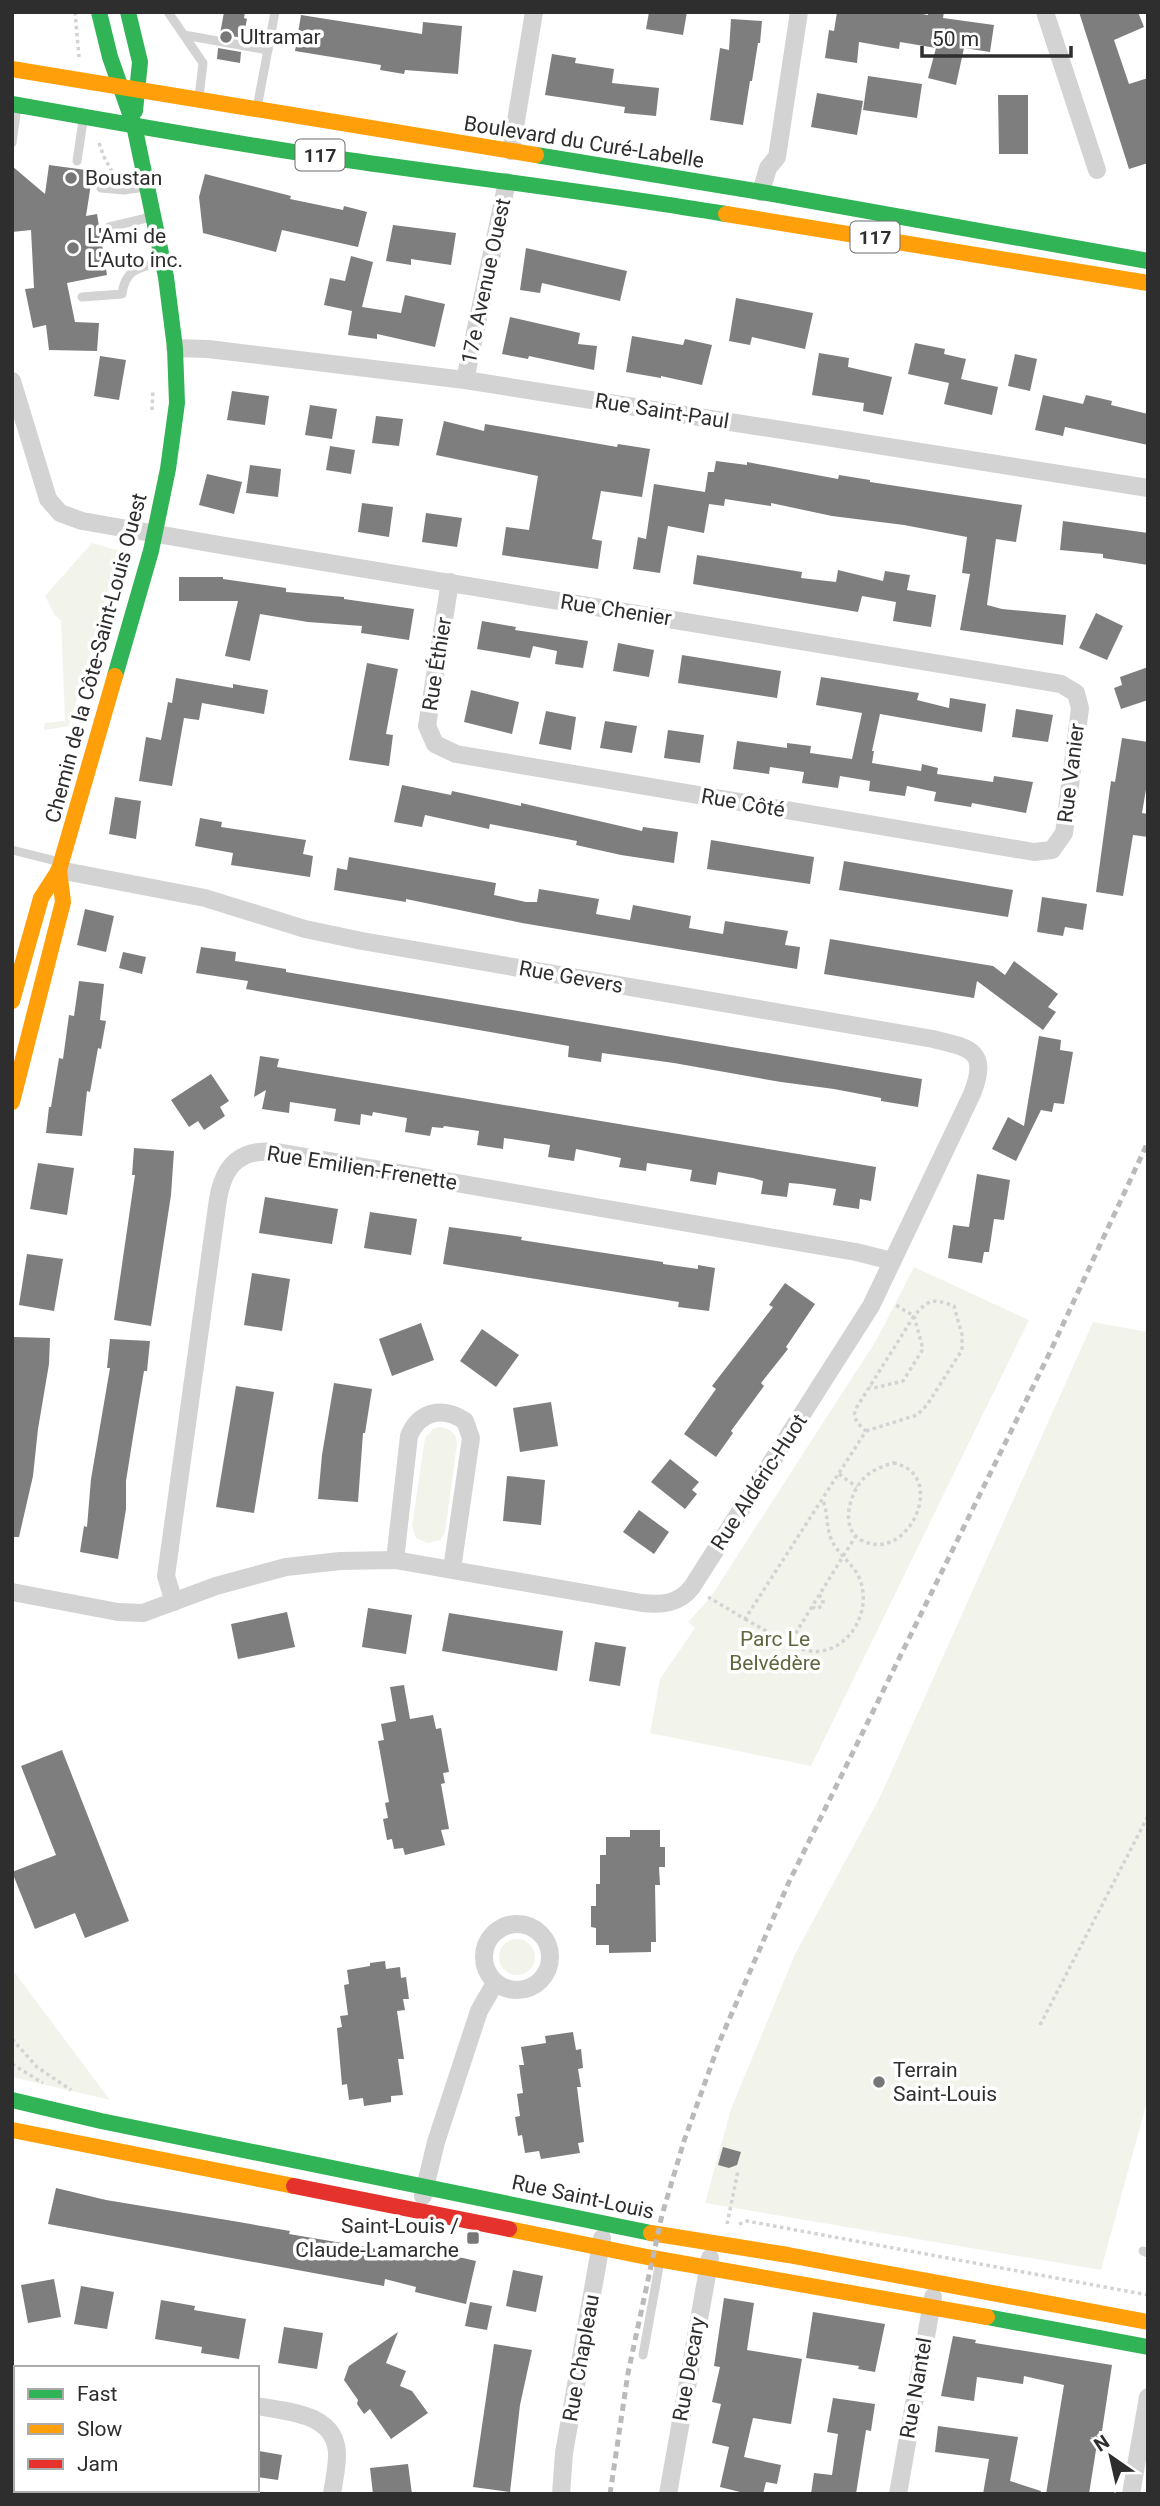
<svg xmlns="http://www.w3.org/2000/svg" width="1160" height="2506" font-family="Roboto,sans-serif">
<rect width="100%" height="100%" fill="#fff"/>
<!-- green -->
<g fill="#f2f4ec">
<polygon points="92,543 120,551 69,726 44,730 45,723 65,721 61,621 54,614 45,596"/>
<polygon points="914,1267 1029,1320 811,1766 650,1733 660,1679 695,1628 688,1622 710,1598 877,1339"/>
<polygon points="1093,1322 1148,1332 1148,2098 1101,2270 705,2203 731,2109 795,1954 880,1797"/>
<path d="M440,1427C450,1429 457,1433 457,1444L445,1533L440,1540L428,1543L416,1538L412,1526L425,1438L433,1429Z"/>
<circle cx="517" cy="1957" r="18"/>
<polygon points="12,1969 110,2100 12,2077"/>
</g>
<!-- building -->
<g fill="#7e7e7e">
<polygon points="224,12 245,12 244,18 247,19 243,38 220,34"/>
<polygon points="649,12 687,12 683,35 646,29"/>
<polygon points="837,12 911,12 928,15 928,12 944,12 943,18 994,25 990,52 964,48 956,85 928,78 936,48 900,42 899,49 859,42 857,63 825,58 829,30 834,31"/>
<polygon points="1079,12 1138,12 1144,27 1114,40 1129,84 1148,78 1148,163 1129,169"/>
<polygon points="301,15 422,34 423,22 462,26 458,74 405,70 404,74 380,70 381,65 295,51"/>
<polygon points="731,19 762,21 760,43 758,43 752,81 750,81 743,125 710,120 720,48 729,50"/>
<polygon points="218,48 241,52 240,63 217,59"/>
<polygon points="552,54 576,58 575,63 614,69 612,83 659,88 656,116 624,113 625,107 545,95"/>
<polygon points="868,76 922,84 917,118 863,110"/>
<polygon points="817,93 863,101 857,135 811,127"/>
<polygon points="998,95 1028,95 1028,154 999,154"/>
<polygon points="49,165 93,171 86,216 97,214 107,275 67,283 75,322 99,323 97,351 49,350 46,325 33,328 25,289 34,288 31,230 12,232 12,166 45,194"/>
<polygon points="205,174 291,196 290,199 343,210 344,206 367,212 358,247 282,230 276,252 203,233 199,197"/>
<polygon points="393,225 456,233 451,265 411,259 411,265 386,261"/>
<polygon points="526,248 627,271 620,301 542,283 540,293 520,290"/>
<polygon points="351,256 373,262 362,307 401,313 405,295 445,304 435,347 377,334 377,339 348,335 352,311 324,305 330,278 345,281"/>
<polygon points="736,298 813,313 805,349 752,337 750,345 729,341"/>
<polygon points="510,317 580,333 578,344 597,346 594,370 529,356 528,359 502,354"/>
<polygon points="632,336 683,345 685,339 712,345 702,385 661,376 661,378 626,372"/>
<polygon points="915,343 945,349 944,354 966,359 961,379 998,387 992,415 944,404 949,383 908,374"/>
<polygon points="819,353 849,358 848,367 892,377 883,415 863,411 864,403 812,395"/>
<polygon points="1015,354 1037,359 1030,391 1008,386"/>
<polygon points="100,356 126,360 119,400 94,396"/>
<polygon points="232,391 269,396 265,425 227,420"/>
<polygon points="1043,395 1083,404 1086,395 1112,401 1111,405 1148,414 1148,445 1065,427 1063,436 1035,430"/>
<polygon points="310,405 337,409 332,439 305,435"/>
<polygon points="376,416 403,419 399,446 372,443"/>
<polygon points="444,421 484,431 485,424 617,447 618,444 650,449 642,497 601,491 592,539 602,541 598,569 502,555 506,527 529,530 538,476 436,455"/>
<polygon points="330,446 355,450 351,474 326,470"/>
<polygon points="716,461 747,465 747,462 838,479 839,475 870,480 870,482 1022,505 1016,542 996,539 987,605 1002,609 1066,615 1063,645 960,630 970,574 962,573 967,537 904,525 832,516 771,503 771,506 725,499 724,506 709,504 704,533 668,526 660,573 633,569 638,537 646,539 654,484 705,492 708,472 714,472"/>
<polygon points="250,465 281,469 278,497 246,493"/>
<polygon points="207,474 242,482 234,514 199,505"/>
<polygon points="362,503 393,507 389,537 358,532"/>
<polygon points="426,513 462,518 457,547 422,542"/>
<polygon points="1063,521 1148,533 1148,565 1103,558 1103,554 1060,550"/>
<polygon points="697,555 802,572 801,578 836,582 838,570 883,581 885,571 910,575 907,590 936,595 931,627 893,621 896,602 862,596 858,612 693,584"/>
<polygon points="179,577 223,577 223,579 286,588 286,592 344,597 344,599 414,609 409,640 361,633 362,626 308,622 260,614 250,661 225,656 238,601 179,601"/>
<polygon points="1096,613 1123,626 1107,660 1079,648"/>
<polygon points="482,621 516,627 515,630 588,641 583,668 555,664 557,651 533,646 530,658 477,649"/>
<polygon points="618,643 654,650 649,677 613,671"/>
<polygon points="682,655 781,671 777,698 678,683"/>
<polygon points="367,663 398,669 386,734 393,735 389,766 349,760"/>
<polygon points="1148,667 1148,700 1121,709 1114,688 1122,685 1120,677"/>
<polygon points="821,677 919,693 917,700 949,708 950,698 986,704 982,732 880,714 872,751 874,751 872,763 921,771 922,764 938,768 937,774 993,782 994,776 1033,782 1026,813 972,803 971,807 934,801 936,792 907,786 905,796 869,791 870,781 840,776 838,788 802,783 804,772 770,767 769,774 733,769 737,741 787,748 787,743 811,746 810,753 852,759 862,713 816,705"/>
<polygon points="176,678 233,688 233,684 268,690 264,714 202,703 199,720 184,718 172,786 139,781 146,737 161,740 168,702 172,703"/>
<polygon points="471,690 519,702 512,734 464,722"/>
<polygon points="1016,709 1053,715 1048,742 1012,737"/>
<polygon points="546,711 576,717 571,750 539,744"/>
<polygon points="605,721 637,726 632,753 600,748"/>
<polygon points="668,730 704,735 700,763 664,758"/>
<polygon points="1122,738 1148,742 1148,778 1142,813 1148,814 1148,837 1133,835 1123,896 1096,892 1111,781 1115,782"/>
<polygon points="402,785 451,795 452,791 521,806 521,803 642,831 643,827 678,832 674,863 621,855 576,845 577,841 490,824 489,829 425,815 422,827 394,822"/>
<polygon points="115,797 141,801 136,839 109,834"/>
<polygon points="200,818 222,822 221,827 306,840 303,854 313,856 310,877 231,865 233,853 195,846"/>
<polygon points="711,840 814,857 810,884 707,869"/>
<polygon points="349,857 496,883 494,895 526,902 537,902 539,889 599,899 596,914 630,920 633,905 691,916 689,928 723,934 725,921 788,931 785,945 800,947 797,969 522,923 406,899 406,902 334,890 337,868 347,870"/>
<polygon points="844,861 1013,890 1008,917 839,890"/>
<polygon points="1042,897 1087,904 1083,930 1065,927 1063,936 1037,932"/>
<polygon points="85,909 114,916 106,952 77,945"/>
<polygon points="830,939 993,966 1005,975 1014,961 1058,994 1048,1007 1056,1012 1043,1030 977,981 974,998 824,974"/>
<polygon points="201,947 236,952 235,961 286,969 286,972 922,1079 918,1107 881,1101 881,1098 834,1089 781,1082 674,1063 602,1053 601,1062 568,1057 569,1046 246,989 248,981 196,973"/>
<polygon points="123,952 146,957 142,974 119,968"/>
<polygon points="79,981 104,984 100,1020 106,1021 101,1049 98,1048 90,1092 87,1091 82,1136 46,1133 49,1107 51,1107 59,1058 63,1059 69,1015 74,1016"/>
<polygon points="1039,1036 1061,1040 1060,1050 1073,1052 1064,1104 1054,1103 1052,1112 1041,1110 1016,1161 992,1149 1008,1117 1024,1126"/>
<polygon points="260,1056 279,1059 277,1067 876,1167 871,1201 860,1199 859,1209 833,1205 836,1189 801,1184 789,1183 787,1197 761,1194 763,1181 753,1178 718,1172 716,1185 690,1181 692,1170 647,1163 646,1171 619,1167 621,1158 576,1149 574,1161 548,1157 550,1145 504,1138 503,1149 477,1145 479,1131 444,1126 443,1128 432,1127 430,1136 405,1132 407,1118 373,1112 372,1116 361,1114 360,1125 334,1121 336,1109 290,1102 289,1113 262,1109 266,1090 254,1097"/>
<polygon points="211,1074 229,1101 220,1107 225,1116 204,1130 198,1121 189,1127 171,1100"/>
<polygon points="134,1148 174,1151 171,1195 151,1326 114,1320 135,1175 132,1175"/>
<polygon points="38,1163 74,1168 67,1215 30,1209"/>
<polygon points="977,1174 1010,1180 1004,1220 994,1219 989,1252 984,1252 982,1263 948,1258 953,1225 969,1227"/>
<polygon points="265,1197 338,1209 332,1244 259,1233"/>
<polygon points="370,1212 417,1219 411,1255 364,1248"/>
<polygon points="449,1227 522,1237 521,1240 663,1262 663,1264 698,1269 698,1265 715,1268 709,1311 678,1307 679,1302 443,1264"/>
<polygon points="27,1254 63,1259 54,1311 19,1305"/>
<polygon points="252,1273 290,1279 282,1331 244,1325"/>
<polygon points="785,1283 815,1304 786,1347 788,1349 761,1383 764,1386 731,1431 733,1433 716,1457 684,1434 716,1389 712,1386 773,1307 769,1305"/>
<polygon points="421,1323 434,1360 392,1376 379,1339"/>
<polygon points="482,1329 519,1355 496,1387 460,1361"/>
<polygon points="14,1337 50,1338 49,1364 38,1429 33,1476 19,1537 12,1537"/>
<polygon points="110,1339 150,1341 147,1371 144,1371 133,1437 126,1481 126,1509 118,1559 80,1552 84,1526 87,1527 91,1479 110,1368 107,1368"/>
<polygon points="334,1383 372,1389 365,1433 363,1433 358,1502 318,1499 322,1455"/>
<polygon points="236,1386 274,1392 254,1513 216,1507"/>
<polygon points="551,1402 558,1446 520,1452 513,1408"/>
<polygon points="670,1459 699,1482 692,1490 697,1494 685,1509 651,1482"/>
<polygon points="507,1476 545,1480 541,1525 503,1521"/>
<polygon points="639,1510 669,1532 654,1554 623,1532"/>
<polygon points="368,1608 412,1615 406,1654 362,1647"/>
<polygon points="287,1612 295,1647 238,1659 231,1624"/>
<polygon points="449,1613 563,1631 557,1671 442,1651"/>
<polygon points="595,1642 626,1647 620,1686 589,1681"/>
<polygon points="404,1685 410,1719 433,1715 436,1729 441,1728 449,1772 443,1773 445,1783 441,1784 449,1829 441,1830 445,1845 405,1855 403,1848 394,1849 392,1839 387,1840 383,1819 388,1818 385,1803 389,1802 378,1741 384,1740 381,1724 396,1721 390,1687"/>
<polygon points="62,1750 129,1921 85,1938 75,1913 35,1929 12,1872 56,1855 21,1766"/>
<polygon points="630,1830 660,1830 660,1847 665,1847 665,1867 659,1867 660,1885 655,1885 656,1942 651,1942 651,1952 609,1953 609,1945 596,1945 596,1928 591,1927 591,1906 596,1906 596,1884 600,1884 600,1855 606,1855 606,1837 630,1837"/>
<polygon points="385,1961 386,1969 400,1967 401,1978 406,1977 409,1999 403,1999 405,2010 397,2011 404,2059 398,2059 403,2095 391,2096 391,2102 364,2106 363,2098 349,2100 347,2084 342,2085 337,2028 342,2027 340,2016 348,2015 344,1985 349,1984 347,1970 370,1966 370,1963"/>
<polygon points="573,2032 576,2050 581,2049 583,2068 578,2069 581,2087 577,2087 584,2142 578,2143 580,2153 541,2159 539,2151 525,2153 522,2135 518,2136 515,2117 520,2116 517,2094 523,2093 519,2065 524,2065 521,2047 546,2043 545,2036"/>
<polygon points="723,2147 741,2152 737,2165 729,2168 718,2165"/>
<polygon points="56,2188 106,2200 239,2222 290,2231 289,2234 413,2255 415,2247 476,2261 466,2304 415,2292 416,2287 385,2279 384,2286 48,2224"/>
<polygon points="513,2270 543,2276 536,2312 506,2306"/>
<polygon points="54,2279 61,2317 28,2323 21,2285"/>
<polygon points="81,2286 114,2292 107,2329 74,2324"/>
<polygon points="724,2298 754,2303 747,2350 802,2359 791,2424 753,2418 744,2457 781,2465 777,2484 766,2482 763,2494 748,2494 720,2487 729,2447 712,2443 721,2404 712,2402 720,2367 714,2366"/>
<polygon points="161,2300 195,2306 194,2310 246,2319 239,2359 201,2353 202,2347 155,2339"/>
<polygon points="470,2302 492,2306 487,2330 465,2326"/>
<polygon points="813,2312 885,2324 875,2372 858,2369 859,2366 806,2358"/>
<polygon points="284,2327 323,2333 317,2369 278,2363"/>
<polygon points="398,2332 386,2363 406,2371 400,2386 412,2391 428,2413 391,2439 370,2409 364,2414 357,2404 358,2400 344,2380 349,2366"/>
<polygon points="953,2336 976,2340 975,2343 1112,2365 1102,2431 1099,2431 1089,2494 1046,2494 1064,2385 1024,2376 1023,2384 977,2377 974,2401 941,2396"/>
<polygon points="494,2344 532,2350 520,2405 510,2492 473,2487"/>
<polygon points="833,2398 875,2404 871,2431 866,2430 856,2494 811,2494 814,2473 832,2475 838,2434 827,2432"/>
<polygon points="938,2426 1018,2437 1010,2481 1041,2491 1040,2494 983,2494 989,2459 935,2452"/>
<polygon points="259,2451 282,2455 278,2480 257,2477"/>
<polygon points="408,2464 412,2494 373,2494 370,2468"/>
</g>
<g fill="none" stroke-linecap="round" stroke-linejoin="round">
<!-- path -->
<g stroke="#d3d3d3" stroke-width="3.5" stroke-dasharray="3.5 3.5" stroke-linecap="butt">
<polyline points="75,12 79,57"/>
<polyline points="99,143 104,157 115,177"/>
<polyline points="152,410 153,389"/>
<path d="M866,1431L917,1415L927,1405L962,1350V1335L954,1306C932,1298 929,1299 914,1316L923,1349L903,1381L874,1388L870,1386"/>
<path d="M893,1463C950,1473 908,1566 861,1540C839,1528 850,1492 864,1478C872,1470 883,1466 893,1463Z"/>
<polyline points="839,1474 857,1487"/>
<path d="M708,1597L745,1619L866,1431C859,1425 853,1420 855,1410L914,1316L894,1304"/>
<polyline points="812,1607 817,1609 823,1605 823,1599 819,1595"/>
<polyline points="745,1619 789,1644 855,1537"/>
<path d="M789,1644C800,1648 809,1653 821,1651C853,1646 871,1609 860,1580C854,1563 836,1554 830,1536C826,1524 828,1510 822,1499"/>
<polyline points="1040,2025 1148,1816"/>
<polyline points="12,2039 37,2067 71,2090"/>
<polyline points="12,2064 43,2083"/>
<polyline points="727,2224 738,2171"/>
<polyline points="739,2224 747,2221 1148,2295"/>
</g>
<!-- lane -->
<g stroke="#d3d3d3" stroke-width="9">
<polyline points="168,12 203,63 199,97"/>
<polyline points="184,35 268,50"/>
<polyline points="257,108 275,12"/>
<polyline points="12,143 17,107"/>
<polyline points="77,161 83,121"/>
<polyline points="101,188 124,190 145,187"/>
<polyline points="109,227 151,217"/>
<path d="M82,297L122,294C125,269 139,268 160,262"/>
<polyline points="12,850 60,862"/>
<polyline points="1143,2251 1148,2253"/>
<polyline points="643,2355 660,2261"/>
</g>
<!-- street -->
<g stroke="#d3d3d3" stroke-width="18">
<polyline points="1045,12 1097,170"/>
<polyline points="511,151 534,12"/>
<polyline points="761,192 768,168 777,157 799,12"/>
<polyline points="175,348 208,349 465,380 1148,488"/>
<polyline points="465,380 507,182"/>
<polyline points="12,381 48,499 60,513 82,521 226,546 1061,684 1076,693 1080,708 1064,833 1052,850 1034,852 456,754 435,744 427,726 450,582"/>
<path d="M395,1560L409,1436C419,1411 443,1406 465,1421L471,1438L452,1569"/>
<path d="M12,1592L118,1612L143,1613L216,1586L286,1567L340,1561L395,1560L642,1603C662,1605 679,1604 692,1587L871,1306L972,1094C989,1051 971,1048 933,1039L362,941L305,929L205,898L59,870"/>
<path d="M174,1602L166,1576L218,1199C224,1165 240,1148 277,1152L856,1252L892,1261"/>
<circle cx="517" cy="1957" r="33"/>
<polyline points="423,2196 436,2142 479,2011 495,1983"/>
<path d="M257,2406C288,2412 337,2413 337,2455C337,2468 334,2481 332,2494"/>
<polyline points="12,2424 16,2405"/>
<polyline points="561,2494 564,2453 602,2238"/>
<polyline points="668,2494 710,2258"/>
<polyline points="898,2494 933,2297"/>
<polyline points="1131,2494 1148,2397"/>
</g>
<!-- fast -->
<g stroke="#30b455" stroke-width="16">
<polyline points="99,12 110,57 134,125 166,277 175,348 177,403 168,469 151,551 115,676"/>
<polyline points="128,12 140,62 135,111"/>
<path d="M12,104C124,124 235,144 347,160C473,178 600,193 726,214"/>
<polyline points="536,155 761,192 1148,261"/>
<polyline points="12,2100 101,2121 651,2233"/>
<polyline points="987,2317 1148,2347"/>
</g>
<!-- slow -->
<g stroke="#ff9f0a" stroke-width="16">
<polyline points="12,69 536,155"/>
<polyline points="726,214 1148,283"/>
<polyline points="12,1001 41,898 59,870 115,676"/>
<polyline points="12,1102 63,902 59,870"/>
<polyline points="12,2130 294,2186"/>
<polyline points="509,2229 652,2258 987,2317"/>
<polyline points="651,2233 788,2255 1148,2322"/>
</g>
<!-- jam -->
<polyline stroke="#e5322d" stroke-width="16" points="294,2186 509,2229"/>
<!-- rail -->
<polyline stroke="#bababa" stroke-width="5" stroke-dasharray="7 5" stroke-linecap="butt" points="610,2494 628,2373 662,2215 684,2141 721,2038 789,1882 1052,1348 1148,1142"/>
</g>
<!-- markers -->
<g fill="#777" stroke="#fff" stroke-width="2.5">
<circle cx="226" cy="37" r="7"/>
<circle cx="71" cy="178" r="7"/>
<circle cx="73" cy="248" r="7"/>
<circle cx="879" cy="2082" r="7"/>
<rect x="466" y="2231" width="14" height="14" rx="3.5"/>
</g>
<g text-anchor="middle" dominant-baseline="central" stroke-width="7" stroke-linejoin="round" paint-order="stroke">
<!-- shield labels -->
<g fill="#fff" stroke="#6d6d6d" stroke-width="2">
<rect x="295.5" y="139.5" width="49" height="31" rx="5"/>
<rect x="850.5" y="221.5" width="49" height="31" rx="5"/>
</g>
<g font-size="19" font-weight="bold" fill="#2e2e2e">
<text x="320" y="155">117</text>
<text x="875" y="237">117</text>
</g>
<!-- poi labels -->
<g font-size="21" fill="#2e2e2e" stroke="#fff" text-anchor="start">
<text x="240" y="37">Ultramar</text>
<text x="85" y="178">Boustan</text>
<text x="87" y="236">L'Ami de<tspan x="87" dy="24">L'Auto inc.</tspan></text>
<text x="893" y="2070">Terrain<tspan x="893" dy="24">Saint-Louis</tspan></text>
<text x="459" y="2226" text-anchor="end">Saint-Louis /<tspan x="459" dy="24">Claude-Lamarche</tspan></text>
</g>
<!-- street labels -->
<g font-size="21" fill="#2e2e2e" stroke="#fff">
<text transform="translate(584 142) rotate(9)">Boulevard du Curé-Labelle</text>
<text transform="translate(486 281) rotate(-78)">17e Avenue Ouest</text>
<text transform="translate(662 411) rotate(9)">Rue Saint-Paul</text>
<text transform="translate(616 610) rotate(9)">Rue Chenier</text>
<text transform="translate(96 658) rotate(-75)">Chemin de la Côte-Saint-Louis Ouest</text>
<text transform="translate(437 664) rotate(-81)">Rue Éthier</text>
<text transform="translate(1071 773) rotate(-83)">Rue Vanier</text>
<text transform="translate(743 803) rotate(10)">Rue Côté</text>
<text transform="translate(571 977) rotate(10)">Rue Gevers</text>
<text transform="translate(362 1168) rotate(9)">Rue Emilien-Frenette</text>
<text transform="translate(759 1482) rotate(-57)">Rue Aldéric-Huot</text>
<text transform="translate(583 2197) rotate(12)">Rue Saint-Louis</text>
<text transform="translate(581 2358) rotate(-80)">Rue Chapleau</text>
<text transform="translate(689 2369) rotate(-80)">Rue Decary</text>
<text transform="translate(916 2388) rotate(-80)">Rue Nantel</text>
</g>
<!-- park labels -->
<g font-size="21" fill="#5e673d" stroke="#fff">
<text x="775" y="1639">Parc Le<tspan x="775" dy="24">Belvédère</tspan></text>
</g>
</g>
<!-- border -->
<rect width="1160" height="2506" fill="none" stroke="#2e2e2e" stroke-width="28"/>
<!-- legend -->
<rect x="14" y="2366" width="245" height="126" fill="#ffffff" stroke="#ababab" stroke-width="2"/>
<rect x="28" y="2389" width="35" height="10" fill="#30b455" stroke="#ababab" stroke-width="2"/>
<text x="77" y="2401" font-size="21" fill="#2e2e2e">Fast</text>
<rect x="28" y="2424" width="35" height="10" fill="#ff9f0a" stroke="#ababab" stroke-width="2"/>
<text x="77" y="2436" font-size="21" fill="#2e2e2e">Slow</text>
<rect x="28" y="2459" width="35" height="10" fill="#e5322d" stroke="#ababab" stroke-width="2"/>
<text x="77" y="2471" font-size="21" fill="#2e2e2e">Jam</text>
<!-- north arrow -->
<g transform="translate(1111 2457) rotate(326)" stroke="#ffffff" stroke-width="5" paint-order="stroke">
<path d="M0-5L12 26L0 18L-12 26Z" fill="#2e2e2e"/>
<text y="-10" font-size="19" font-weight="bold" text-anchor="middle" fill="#2e2e2e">N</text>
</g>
<!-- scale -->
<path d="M922 46v10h149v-10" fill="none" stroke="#2e2e2e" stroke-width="3.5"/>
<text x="932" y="46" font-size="21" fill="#2e2e2e" stroke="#ffffff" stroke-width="5" paint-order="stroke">50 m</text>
</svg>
